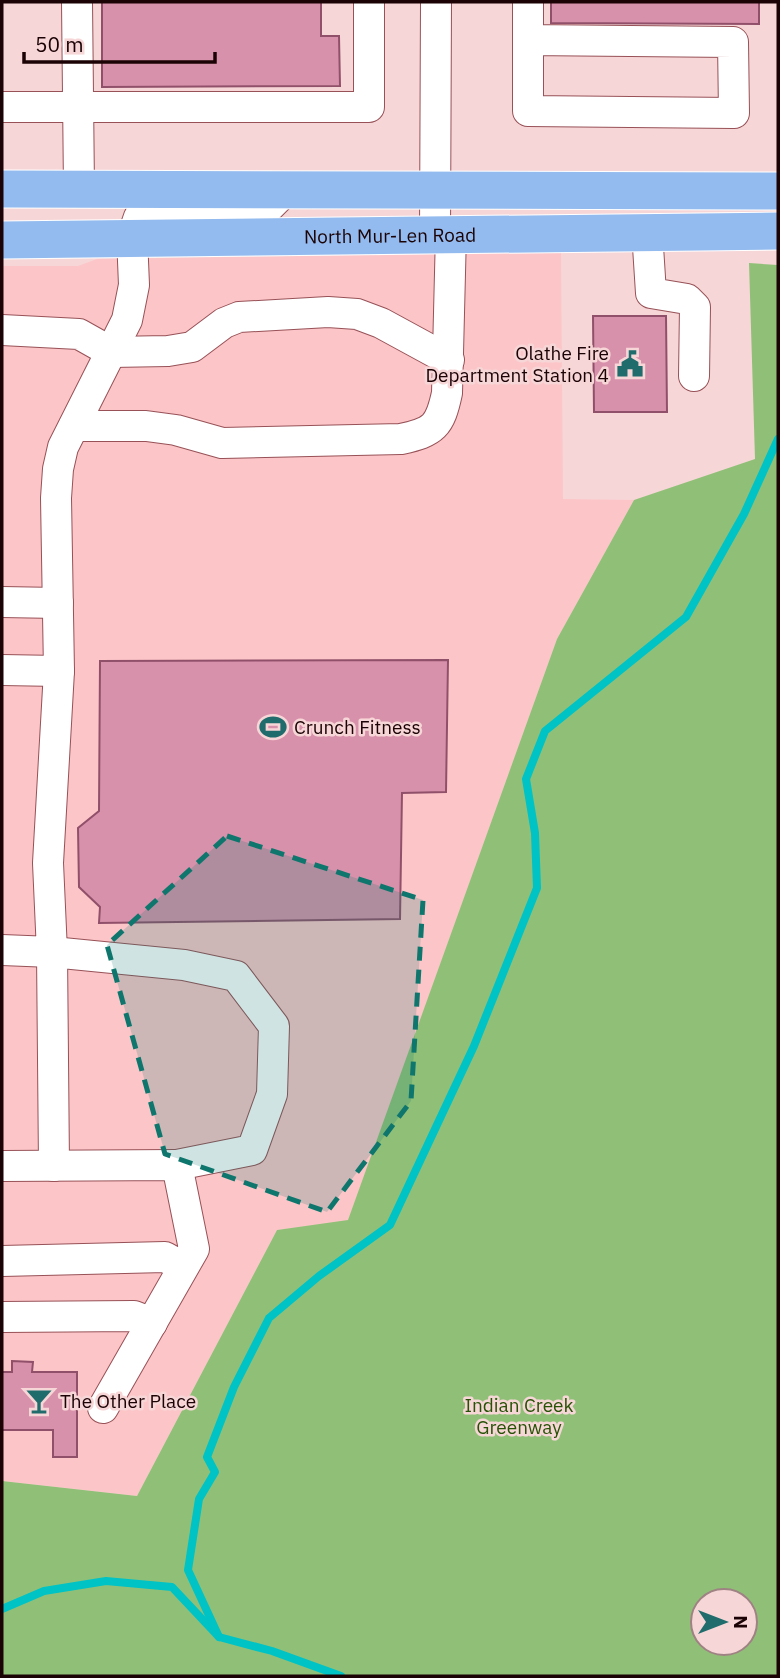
<svg xmlns="http://www.w3.org/2000/svg" width="780" height="1678" font-family="'IBM Plex Sans',sans-serif">
<rect width="100%" height="100%" fill="#f7d6d7"/>
<!-- built -->
<polygon fill="#fcc6c8" points="561,252 563,499 634,500 557,639 348,1221 277,1230 137,1496 2,1481 2,266 78,266 97,259"/>
<!-- green -->
<path fill="#90c078" fill-rule="evenodd" d="M749,263L778,265V1676H2V1481L137,1496L277,1230L348,1220L557,639L634,500L755,459ZM703,1601H745V1643H703Z"/>
<g fill="none" stroke-linecap="round" stroke-linejoin="round">
<!-- stream -->
<g stroke="#00c3c5" stroke-width="8">
<polyline points="2,1609 44,1591 106,1581 172,1587 219,1637 272,1651 341,1676"/>
<polyline points="219,1637 188,1570 199,1499 215,1472 207,1457 234,1387 269,1318 319,1276 390,1225 474,1046 537,888 535,833 526,779 545,731 686,617 744,514 778,439"/>
</g>
</g>
<!-- building -->
<g fill="#d891ab" stroke="#91506a" stroke-width="2">
<polygon points="102,2 321,2 321,36 339,36 340,86 102,87"/>
<polygon points="551,2 759,2 759,24 551,23"/>
<polygon points="593,316 666,316 667,412 594,412"/>
<polygon points="448,660 446,792 402,793 400,919 99,923 100,907 79,887 78,828 99,811 100,661"/>
<polygon points="12,1361 33,1362 32,1372 77,1372 77,1457 53,1457 53,1430 2,1430 2,1372 12,1372"/>
</g>
<g fill="none" stroke-linecap="round" stroke-linejoin="round">
<!-- minor casing -->
<g stroke="#975157" stroke-width="32">
<g id="minor">
<polyline points="77,2 79,189"/>
<polyline points="528,40 733,42 734,113 528,111 528,2"/>
<polyline points="2,107 369,107 369,2"/>
<polyline points="647,231 651,293 687,299 695,307 694,376"/>
<polyline points="435,233 436,2"/>
<polyline points="2,330 79,334 111,352 168,351 192,347 224,323 239,317 328,312 357,314 381,323 449,360"/>
<path d="M74,426H146L176,430L222,443L401,439C434,432 440,426 447,393L451,233"/>
<polyline points="2,602 58,603"/>
<polyline points="2,670 59,671"/>
<polyline points="2,950 52,952 48,863 59,671 56,498 58,469 63,447 127,320 134,285 132,237 139,217 147,211 269,207 287,189"/>
<polyline points="2,1166 177,1165 194,1249 103,1408"/>
<polyline points="54,1166 52,952 184,965 236,976 274,1026 272,1094 252,1150 177,1165"/>
<polyline points="2,1261 165,1257 183,1267"/>
<polyline points="2,1317 134,1316 152,1323"/>
</g>
</g>
<!-- major casing -->
<g stroke="#fff" stroke-width="39">
<g id="major">
<polyline points="2,189 778,191"/>
<path id="s1" d="M2,240L778,231"/>
</g>
</g>
<!-- minor -->
<use href="#minor" stroke="#fff" stroke-width="30"/>
<!-- major -->
<use href="#major" stroke="#93bbef" stroke-width="37"/>
</g>
<!-- marked area -->
<path fill="#0f766e" fill-opacity="0.2" stroke="#0f766e" stroke-width="5" stroke-dasharray="14 9" stroke-linejoin="round" d="M227,836L423,900L411,1101L327,1212L165,1154L107,945Z"/>
<!-- icons -->
<defs>
<g id="civic-bare" transform="scale(2.1)"><path d="M-.6-6.5H3V-4.5H.6V-3L4-1V1h2V6H-6V1h2V-1L-.6-3ZM-1.2 2.5V6h2.4V2.5Z" fill="#206c6d" stroke="#f7d6d7" stroke-width="2.5" paint-order="stroke"/></g>
<g id="stadium-bare" transform="scale(2.1)"><path d="M0-5a6.5 5 0 1 0 0 10a6.5 5 0 1 0 0-10ZM-3.5-1.8h7v3.6h-7Z" fill="#206c6d" stroke="#f7d6d7" stroke-width="2.5" paint-order="stroke"/></g>
<g id="bar-bare" transform="scale(2.1)"><path d="M-6-5H6L.8 .8V4.5H3.5V6h-7V4.5H-.8V.8Z" fill="#206c6d" stroke="#f7d6d7" stroke-width="2.5" paint-order="stroke"/></g>
</defs>
<g fill-rule="evenodd">
<use href="#civic-bare" x="630" y="364"/>
<use href="#stadium-bare" x="273" y="727"/>
<use href="#bar-bare" x="39" y="1401"/>
</g>
<g text-anchor="middle" dominant-baseline="central" stroke-width="5" stroke-linejoin="round" paint-order="stroke">
<!-- street labels -->
<g font-size="19" fill="#1b0305" stroke="#f7d6d7">
<text stroke="none"><textPath href="#s1" startOffset="388">North Mur-Len Road</textPath></text>
</g>
<!-- poi labels -->
<g font-size="19" fill="#1b0305" stroke="#f7d6d7" text-anchor="start">
<text x="609" y="353" text-anchor="end">Olathe Fire<tspan x="609" dy="22">Department Station 4</tspan></text>
<text x="294" y="727">Crunch Fitness</text>
<text x="60" y="1401">The Other Place</text>
</g>
<!-- park labels -->
<g font-size="19" fill="#265205" stroke="#f7d6d7">
<text x="519" y="1405">Indian Creek<tspan x="519" dy="22">Greenway</tspan></text>
</g>
</g>
<!-- border -->
<rect width="780" height="1678" fill="none" stroke="#1b0305" stroke-width="7"/>
<!-- north arrow -->
<g transform="translate(724 1622) rotate(90)"><circle r="33" fill="#f7d6d7" stroke="#9f8283" stroke-width="2"/>
<path d="M0-5L12 26L0 18L-12 26Z" fill="#206c6d"/>
<text y="-10" font-size="19" font-weight="bold" text-anchor="middle" fill="#1b0305">N</text>
</g>
<!-- scale -->
<path d="M24 52v10h191v-10" fill="none" stroke="#1b0305" stroke-width="3.5"/>
<text x="35" y="52" font-size="21" fill="#1b0305" stroke="#f7d6d7" stroke-width="5" paint-order="stroke">50 m</text>
</svg>
